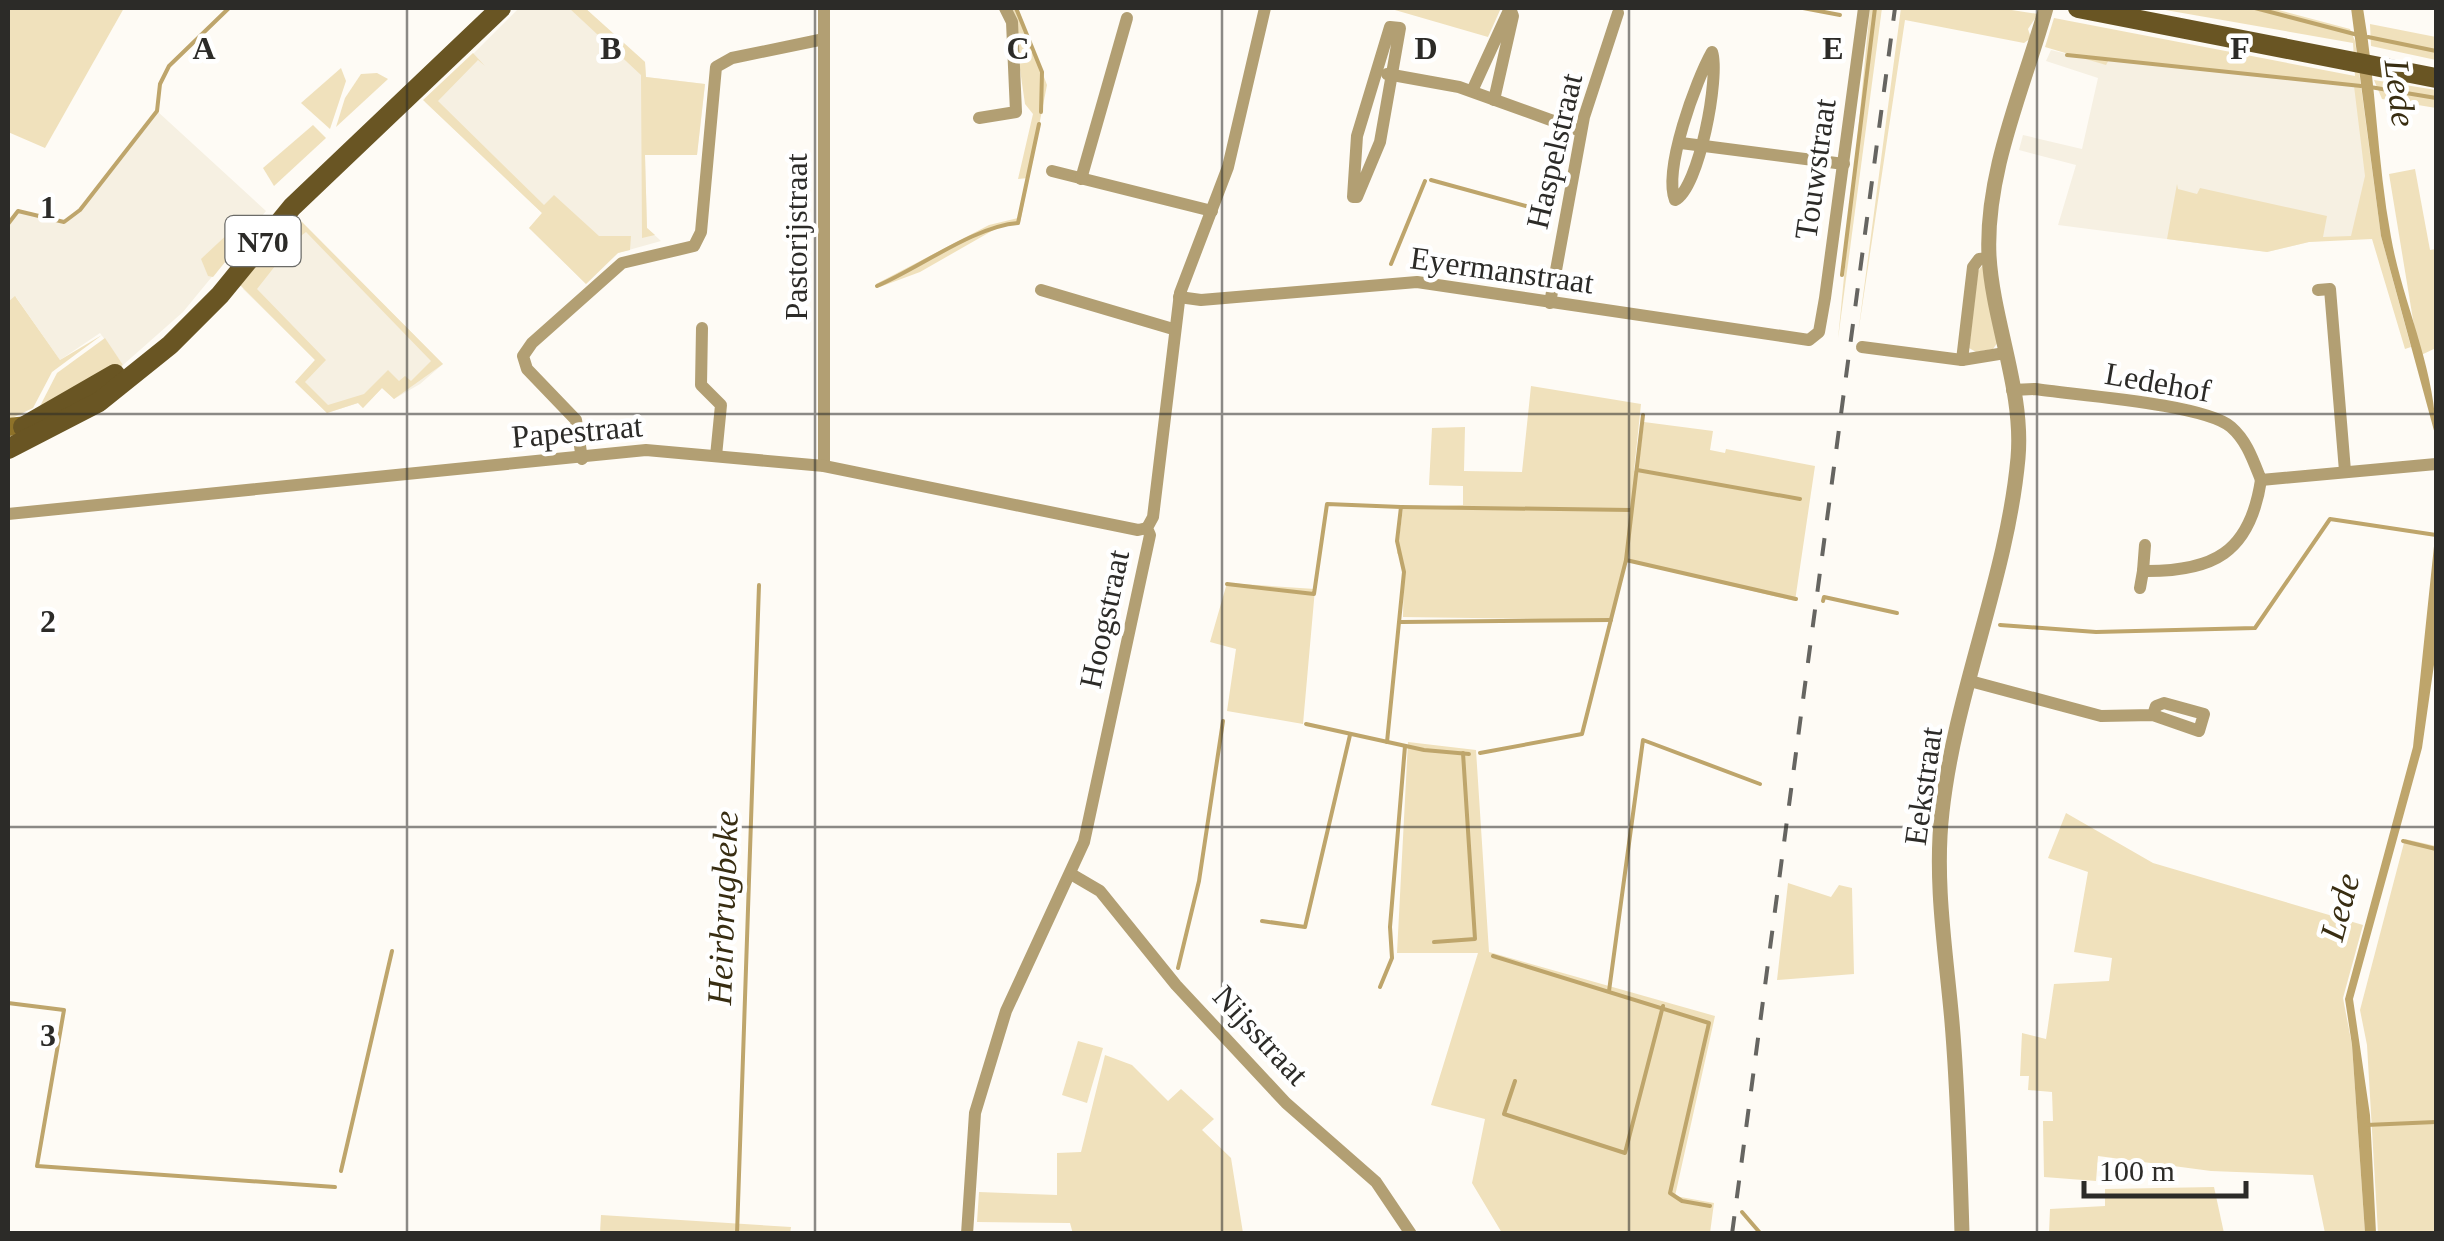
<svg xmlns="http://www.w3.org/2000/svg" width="2444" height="1241" font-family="Georgia,serif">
<rect width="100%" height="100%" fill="#fefbf5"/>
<!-- built -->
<g fill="#f6f0e2">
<polygon points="519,8 585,8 645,62 646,77 705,84 697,155 645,155 647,228 661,241 618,253 586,284 529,228 542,213 425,102"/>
<polygon points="2051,50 2107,64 2108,60 2357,86 2381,236 2309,242 2267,252 2058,225 2076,165 2019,150 2023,135 2082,149 2098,78 2046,61"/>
<polygon points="157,111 266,211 183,312 123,365 100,333 60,360 16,297 8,302 8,224 18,211 64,222 93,194"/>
<polygon points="298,218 443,364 420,384 394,399 382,388 363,408 358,403 327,413 295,382 315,360 243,289"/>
</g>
<!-- green -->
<g fill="#f0e1bc">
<polygon points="8,8 124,8 45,148 8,132"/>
<polygon points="569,8 585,8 645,62 646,77 705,84 697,155 645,155 647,228 655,235 642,238 641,75"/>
<polygon points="1011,8 1018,8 1047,85 1020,223 997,228 920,272 877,288 876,284 989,225 1018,218 1028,178 1018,179 1033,114 1025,104"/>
<polygon points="1388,8 1501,8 1488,37"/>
<polygon points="1870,8 1882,8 1838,339"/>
<polygon points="1901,8 1999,8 2038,14 2028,29 2031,38 2024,43 1905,20 1858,334"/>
<polygon points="2154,8 2271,8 2350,29 2355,41 2381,236 2411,347 2405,349 2372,239 2309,242 2267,252 2167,239 2177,184 2178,189 2197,194 2200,188 2327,216 2323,237 2351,236 2365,176 2354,86 2109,60 2106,65 2045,47 2054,18 2355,76 2353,43"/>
<polygon points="2370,24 2436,37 2436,60 2371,46"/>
<polygon points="473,53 485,66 478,60 438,101 544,205 554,195 599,236 631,236 630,250 618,253 586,284 529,228 542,213 423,100"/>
<polygon points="341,68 346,81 330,129 301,103"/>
<polygon points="377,73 388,79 336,127 345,98 361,74"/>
<polygon points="2374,80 2436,90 2436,108 2382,99"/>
<polygon points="313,125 326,138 274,186 263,168"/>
<polygon points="2415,169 2430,250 2436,249 2436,348 2419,356 2389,174"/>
<polygon points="248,215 255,225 213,277 208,276 201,259"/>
<polygon points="296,216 443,364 394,399 382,388 363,408 358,403 327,413 295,382 315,360 240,285 277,238 290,247 257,289 326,360 305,382 328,405 364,394 388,370 399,381 405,376 411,381 431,361 306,232 298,238 289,228"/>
<polygon points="1983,265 1998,342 1993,349 1976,352 1969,348 1978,271"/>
<polygon points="15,296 60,360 102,335 52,372 33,408 8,420 8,302"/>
<polygon points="105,338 123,365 91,386 38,410 57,373"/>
<polygon points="1531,386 1641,404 1634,471 1638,469 1644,422 1713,431 1710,450 1725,453 1726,449 1815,466 1795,601 1627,561 1611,620 1403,617 1404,563 1397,553 1403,508 1463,505 1463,486 1429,485 1432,428 1465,427 1464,471 1522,472"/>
<polygon points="1227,583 1315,589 1303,724 1227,711 1236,649 1210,642"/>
<polygon points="1408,742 1476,750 1489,952 1715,1016 1675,1196 1714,1203 1710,1233 1502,1233 1472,1183 1485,1119 1431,1105 1478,953 1397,953"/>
<polygon points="2066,813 2153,863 2363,925 2343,998 2352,1045 2365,1233 2325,1233 2313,1175 2211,1171 2098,1156 2096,1181 2044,1177 2043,1121 2053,1121 2052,1092 2028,1090 2029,1076 2020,1076 2022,1033 2046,1039 2054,984 2109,981 2112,958 2074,952 2088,872 2048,858"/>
<polygon points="2405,839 2436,846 2436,1233 2378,1233 2367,1045 2360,1010"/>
<polygon points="1788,883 1831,897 1839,885 1852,888 1854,974 1777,980"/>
<polygon points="1078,1041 1103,1048 1087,1103 1062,1095"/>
<polygon points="1105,1055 1132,1065 1168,1101 1181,1089 1214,1119 1202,1130 1231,1158 1243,1233 1073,1234 1070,1223 977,1222 979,1192 1057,1195 1057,1153 1081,1152"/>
<polygon points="2214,1187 2224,1233 2049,1233 2050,1209 2105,1206 2105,1189"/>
<polygon points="601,1215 791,1227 790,1234 600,1233"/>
</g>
<!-- water -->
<g fill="#bea56b">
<path d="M2351,8H2363C2376,83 2377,161 2391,237C2403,305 2436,369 2436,438L2381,236Z"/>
<polygon points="2436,527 2436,651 2422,748 2353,999 2370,1115 2376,1233 2365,1233 2352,1045 2345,999 2413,747"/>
</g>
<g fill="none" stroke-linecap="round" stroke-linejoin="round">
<!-- stream -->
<g stroke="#bea56b" stroke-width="4">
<polyline points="1016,8 1042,72 1041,112"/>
<polyline points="1803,8 1840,15"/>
<polyline points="2255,8 2358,35"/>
<polyline points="2368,37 2436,51"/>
<polyline points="2067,55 2361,86"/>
<polyline points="2370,87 2436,98"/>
<polyline points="1431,180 1526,206"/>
<polyline points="8,224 18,211 64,222 80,210 157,111 160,84 169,66 229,8"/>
<polyline points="1391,264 1425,181"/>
<polyline points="1842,275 1875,8"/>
<path d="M877,286C919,268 975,226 1018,223L1039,124"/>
<polyline points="1637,470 1800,499"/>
<polyline points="1401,507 1631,510"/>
<polyline points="1626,560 1796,599"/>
<polyline points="1227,584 1314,594 1327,504 1401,507 1397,541 1404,572 1387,742"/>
<polyline points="1823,601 1824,597 1897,613"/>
<polyline points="1401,622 1611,620"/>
<polyline points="2000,625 2096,632 2255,628 2330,519 2436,535"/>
<polyline points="1306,724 1424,750 1469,754"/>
<polyline points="1480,753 1582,734 1626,560 1643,415"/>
<polyline points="2403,841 2436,849"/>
<polyline points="1262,921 1305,927 1350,735"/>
<polyline points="1434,942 1475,939 1463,753"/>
<polyline points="1493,956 1709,1023 1670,1193 1682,1201 1710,1206"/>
<polyline points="1178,968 1199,881 1223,721"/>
<polyline points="1380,987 1392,958 1390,927 1405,746"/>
<polyline points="1609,991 1643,740 1760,784"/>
<polyline points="8,1003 64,1010 37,1166 335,1187"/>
<polyline points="1515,1081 1504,1114 1625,1153 1663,1006"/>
<polyline points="2366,1125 2436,1122"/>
<polyline points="341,1171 392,951"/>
<polyline points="1742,1212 1761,1234"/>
<polyline points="737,1234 759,585"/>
</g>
<!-- minor -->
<g stroke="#b29f73" stroke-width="12">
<polygon points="1390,27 1400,28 1380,142 1357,197 1353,197 1357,136"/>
<path d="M1712,52C1720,76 1699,189 1675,200C1663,170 1696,80 1712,52Z"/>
<polyline points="1387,74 1459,87 1581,131"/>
<polyline points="1472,91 1510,8 1513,16 1494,100"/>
<polyline points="979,118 1016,112 1012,22 1005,8"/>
<polyline points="1681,143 1844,164"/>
<polyline points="1052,171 1212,211"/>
<polyline points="1081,179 1127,18"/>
<polyline points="1041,290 1173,329"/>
<polyline points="2318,290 2330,289 2345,471"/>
<polyline points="1179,297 1201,300 1417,282 1809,340 1819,332 1825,298 1864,8"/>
<polyline points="1550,303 1584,117 1618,13"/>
<polyline points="702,328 701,385 721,405 716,456"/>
<polyline points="1862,347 1962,360 2005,353"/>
<polyline points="1962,360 1973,267 1979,259 1989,258"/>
<path d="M2012,390L2035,389C2075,395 2205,404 2231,427C2247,441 2253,460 2261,480L2436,464"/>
<polyline points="582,459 576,420 527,369 523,356 532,343 622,263 694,246 701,232 716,67 732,58 824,39"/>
<polyline points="824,466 824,8"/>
<polyline points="8,514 646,450 824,466 1138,530 1147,528"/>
<polyline points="2143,571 2145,545"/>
<path d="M2140,588L2143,571C2213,572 2250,553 2261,480"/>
<polyline points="1970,681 2101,716 2153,715 2199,731 2204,714 2164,703 2156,706 2153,715"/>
<polyline points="1071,874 1100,891 1176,985 1286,1103 1376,1182 1411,1234"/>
<polyline points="967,1234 975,1113 1006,1011 1084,842 1150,535 1147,528 1153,517 1180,293 1228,167 1265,8"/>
</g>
<!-- tertiary -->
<path stroke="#b29f73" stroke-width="15" d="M1962,1234C1960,1163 1958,1093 1952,1022C1946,953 1934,881 1942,812C1955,692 2007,578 2018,458C2024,391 1993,323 1989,256C1985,172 2024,87 2046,8"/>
<!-- secondary -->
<polyline stroke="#8e7229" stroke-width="18" points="8,427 28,425"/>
<!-- primary -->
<g stroke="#695523" stroke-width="20">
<polyline points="2078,8 2436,78"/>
<polyline points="23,427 115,374"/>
<polyline points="8,449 99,402 170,345 220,295 292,207 501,8"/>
</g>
<!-- rail -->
<polyline stroke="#666561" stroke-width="4" stroke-dasharray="18 18" stroke-linecap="butt" points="1732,1234 1895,8"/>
</g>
<!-- grid -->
<path fill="none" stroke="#2c2b28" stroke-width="2.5" stroke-opacity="0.55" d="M407,8V1234M815,8V1234M1222,8V1234M1629,8V1234M2037,8V1234M8,414H2436M8,827H2436"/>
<g text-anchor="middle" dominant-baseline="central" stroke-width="9" stroke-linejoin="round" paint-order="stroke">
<!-- shield labels -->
<rect fill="#fff" stroke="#6b6b68" stroke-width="2.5" x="225.5" y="216" width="75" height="50" rx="8"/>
<g font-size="30" font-weight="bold" fill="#2c2b28">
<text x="263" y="241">N70</text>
</g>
<!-- street labels -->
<g font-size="32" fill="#2c2b28" stroke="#fff">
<text transform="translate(1554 151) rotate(-77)">Haspelstraat</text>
<text transform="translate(1815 169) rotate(-82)">Touwstraat</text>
<text transform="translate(796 237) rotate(-90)">Pastorijstraat</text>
<text transform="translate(1502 270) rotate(8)">Eyermanstraat</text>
<text transform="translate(2158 382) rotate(10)">Ledehof</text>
<text transform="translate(577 431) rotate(-5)">Papestraat</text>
<text transform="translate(1104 619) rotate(-78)">Hoogstraat</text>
<text transform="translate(1923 786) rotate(-82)">Eekstraat</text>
<text transform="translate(1261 1035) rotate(47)">Nijsstraat</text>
</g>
<!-- water labels -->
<g font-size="35" font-style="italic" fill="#382d12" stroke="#fff">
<text transform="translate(2400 93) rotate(83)">Lede</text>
<text transform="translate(2340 907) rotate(-75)">Lede</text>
<text transform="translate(723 908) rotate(-88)">Heirbrugbeke</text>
</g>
</g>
<g font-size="32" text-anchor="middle" font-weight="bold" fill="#2c2b28" stroke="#fff" stroke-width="9" stroke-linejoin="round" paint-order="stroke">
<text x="204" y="59">A</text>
<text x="611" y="59">B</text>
<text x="1018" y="59">C</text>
<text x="1426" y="59">D</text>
<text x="1833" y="59">E</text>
<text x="2240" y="59">F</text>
<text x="48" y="218">1</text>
<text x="48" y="632">2</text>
<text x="48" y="1046">3</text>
</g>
<!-- border -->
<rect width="2444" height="1241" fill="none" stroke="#2c2b28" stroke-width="20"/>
<!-- scale -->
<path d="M2084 1181v15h162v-15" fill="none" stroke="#2c2b28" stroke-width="5"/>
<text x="2099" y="1181" font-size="30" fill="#2c2b28" stroke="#ffffff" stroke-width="8" paint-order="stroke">100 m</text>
</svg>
